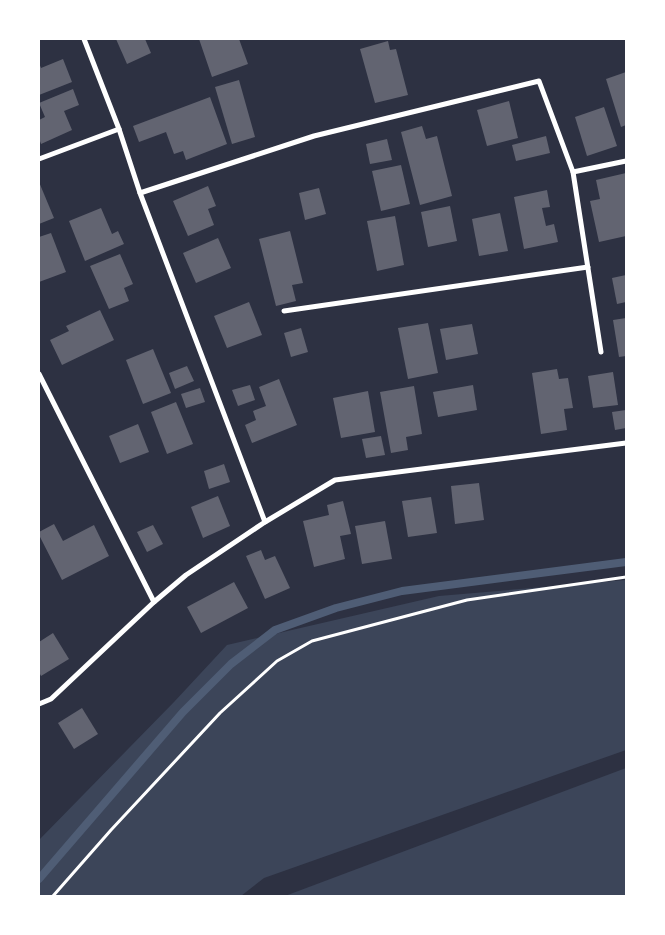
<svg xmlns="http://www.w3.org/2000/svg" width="665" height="935" font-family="'DejaVu Sans',sans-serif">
<rect width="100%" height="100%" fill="#2d3142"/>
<!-- green -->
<g fill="#3c4559">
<polygon points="626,580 626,750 264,878 241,896 39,896 39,840 174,702 227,645 439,596"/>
<polygon points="626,768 626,896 285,896"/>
</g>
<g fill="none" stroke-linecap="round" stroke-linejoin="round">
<!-- stream -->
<polyline stroke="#4f5d75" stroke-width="8" points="39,879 183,712 231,664 275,630 336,608 402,591 626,562"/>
</g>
<!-- building -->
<g fill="#626471">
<polygon points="116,39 145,39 151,53 127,64"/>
<polygon points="199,39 231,39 232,40 239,39 248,64 212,77"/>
<polygon points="388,41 390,50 396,49 408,95 375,103 360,49"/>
<polygon points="63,59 72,82 39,95 39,63 41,68"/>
<polygon points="626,72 626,125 621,127 606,79"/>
<polygon points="239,80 255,137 232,144 215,87"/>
<polygon points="73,89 79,105 64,111 72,130 41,144 39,138 39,120 45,117 39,103"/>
<polygon points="210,97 227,144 186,160 183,151 174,154 166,132 139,142 133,126"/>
<polygon points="509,101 518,138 487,146 477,110"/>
<polygon points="604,107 617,146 587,156 575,117"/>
<polygon points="422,126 426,139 437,136 452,196 420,205 401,132"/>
<polygon points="546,136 550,153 516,161 512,145"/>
<polygon points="387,139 392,160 370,164 366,144"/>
<polygon points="401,165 410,204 381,211 372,171"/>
<polygon points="626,173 626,236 599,242 590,201 600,199 596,180"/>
<polygon points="39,182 54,218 39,224"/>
<polygon points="208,186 216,206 208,209 214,225 188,236 173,201"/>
<polygon points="319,188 326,214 305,220 299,193"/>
<polygon points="547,190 550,207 542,208 546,226 554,224 558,242 524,249 514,197"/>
<polygon points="450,206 457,241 428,247 421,212"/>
<polygon points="101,208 112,234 118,231 124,244 85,261 69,221"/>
<polygon points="500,213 508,251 479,256 472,219"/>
<polygon points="395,216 404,265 377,271 367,221"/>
<polygon points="290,231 303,283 292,285 296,301 276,306 259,239"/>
<polygon points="51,233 66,272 39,282 39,237"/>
<polygon points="218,238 231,268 196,283 183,253"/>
<polygon points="120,254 133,284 124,288 129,301 109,309 90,266"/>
<polygon points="626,275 626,302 617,304 612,278"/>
<polygon points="249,302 262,335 227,348 214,316"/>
<polygon points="100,310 114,340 62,365 50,340 69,331 66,326"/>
<polygon points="626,318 626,356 619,357 613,320"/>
<polygon points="428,323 438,373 408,379 398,328"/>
<polygon points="472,324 478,354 446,360 440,329"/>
<polygon points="301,328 308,352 291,357 284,333"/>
<polygon points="153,349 171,393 143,404 126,360"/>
<polygon points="187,366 194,381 175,389 169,373"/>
<polygon points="557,369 559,379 568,378 573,408 564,409 567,430 541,434 532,373"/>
<polygon points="613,372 618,405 593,408 588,376"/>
<polygon points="279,379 297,425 252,443 245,425 256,420 253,411 266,406 259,387"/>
<polygon points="250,385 255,400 238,406 232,390"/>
<polygon points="473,385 477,410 438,417 433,392"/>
<polygon points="414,386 422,434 406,437 408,450 391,453 380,392"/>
<polygon points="200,388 205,402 186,408 181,394"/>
<polygon points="368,391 375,432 341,438 333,398"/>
<polygon points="176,402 193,444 167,454 151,412"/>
<polygon points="626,410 626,428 615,430 612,412"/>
<polygon points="138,424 149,452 120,463 109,436"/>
<polygon points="381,436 385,455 366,458 362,439"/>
<polygon points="224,464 230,482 209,489 204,471"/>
<polygon points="479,483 484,520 455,524 451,486"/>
<polygon points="218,496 230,526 203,538 191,507"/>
<polygon points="431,497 437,533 408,537 402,501"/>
<polygon points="343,501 351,534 340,536 345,559 314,567 303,521 329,515 327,505"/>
<polygon points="385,521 392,559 362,564 355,526"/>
<polygon points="54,524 63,541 94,525 109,556 62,580 39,535 39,532"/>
<polygon points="153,525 163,544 147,552 137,532"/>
<polygon points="261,550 265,560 275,556 290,588 265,599 246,556"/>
<polygon points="234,582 248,608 201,633 187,607"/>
<polygon points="53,633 69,659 41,676 39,672 39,642"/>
<polygon points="82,708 98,734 74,749 58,723"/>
</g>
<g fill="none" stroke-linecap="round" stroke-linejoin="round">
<!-- path -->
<polyline stroke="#fff" stroke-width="3" points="53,896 111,830 220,713 277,661 312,641 467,600 626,577"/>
<!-- minor -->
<g stroke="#fff" stroke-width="5">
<polyline points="84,39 119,129 140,193 265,522"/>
<polyline points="39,159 119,129"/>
<polyline points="573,172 601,352"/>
<polyline points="140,193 314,136 539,81 573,172 626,161"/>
<polyline points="284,311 588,267"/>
<polyline points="39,374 154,602"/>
<polyline points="39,704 51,699 154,602 186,575 265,522 335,480 626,443"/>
</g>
</g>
<!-- border -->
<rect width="665" height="935" fill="none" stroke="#ffffff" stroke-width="80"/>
</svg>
